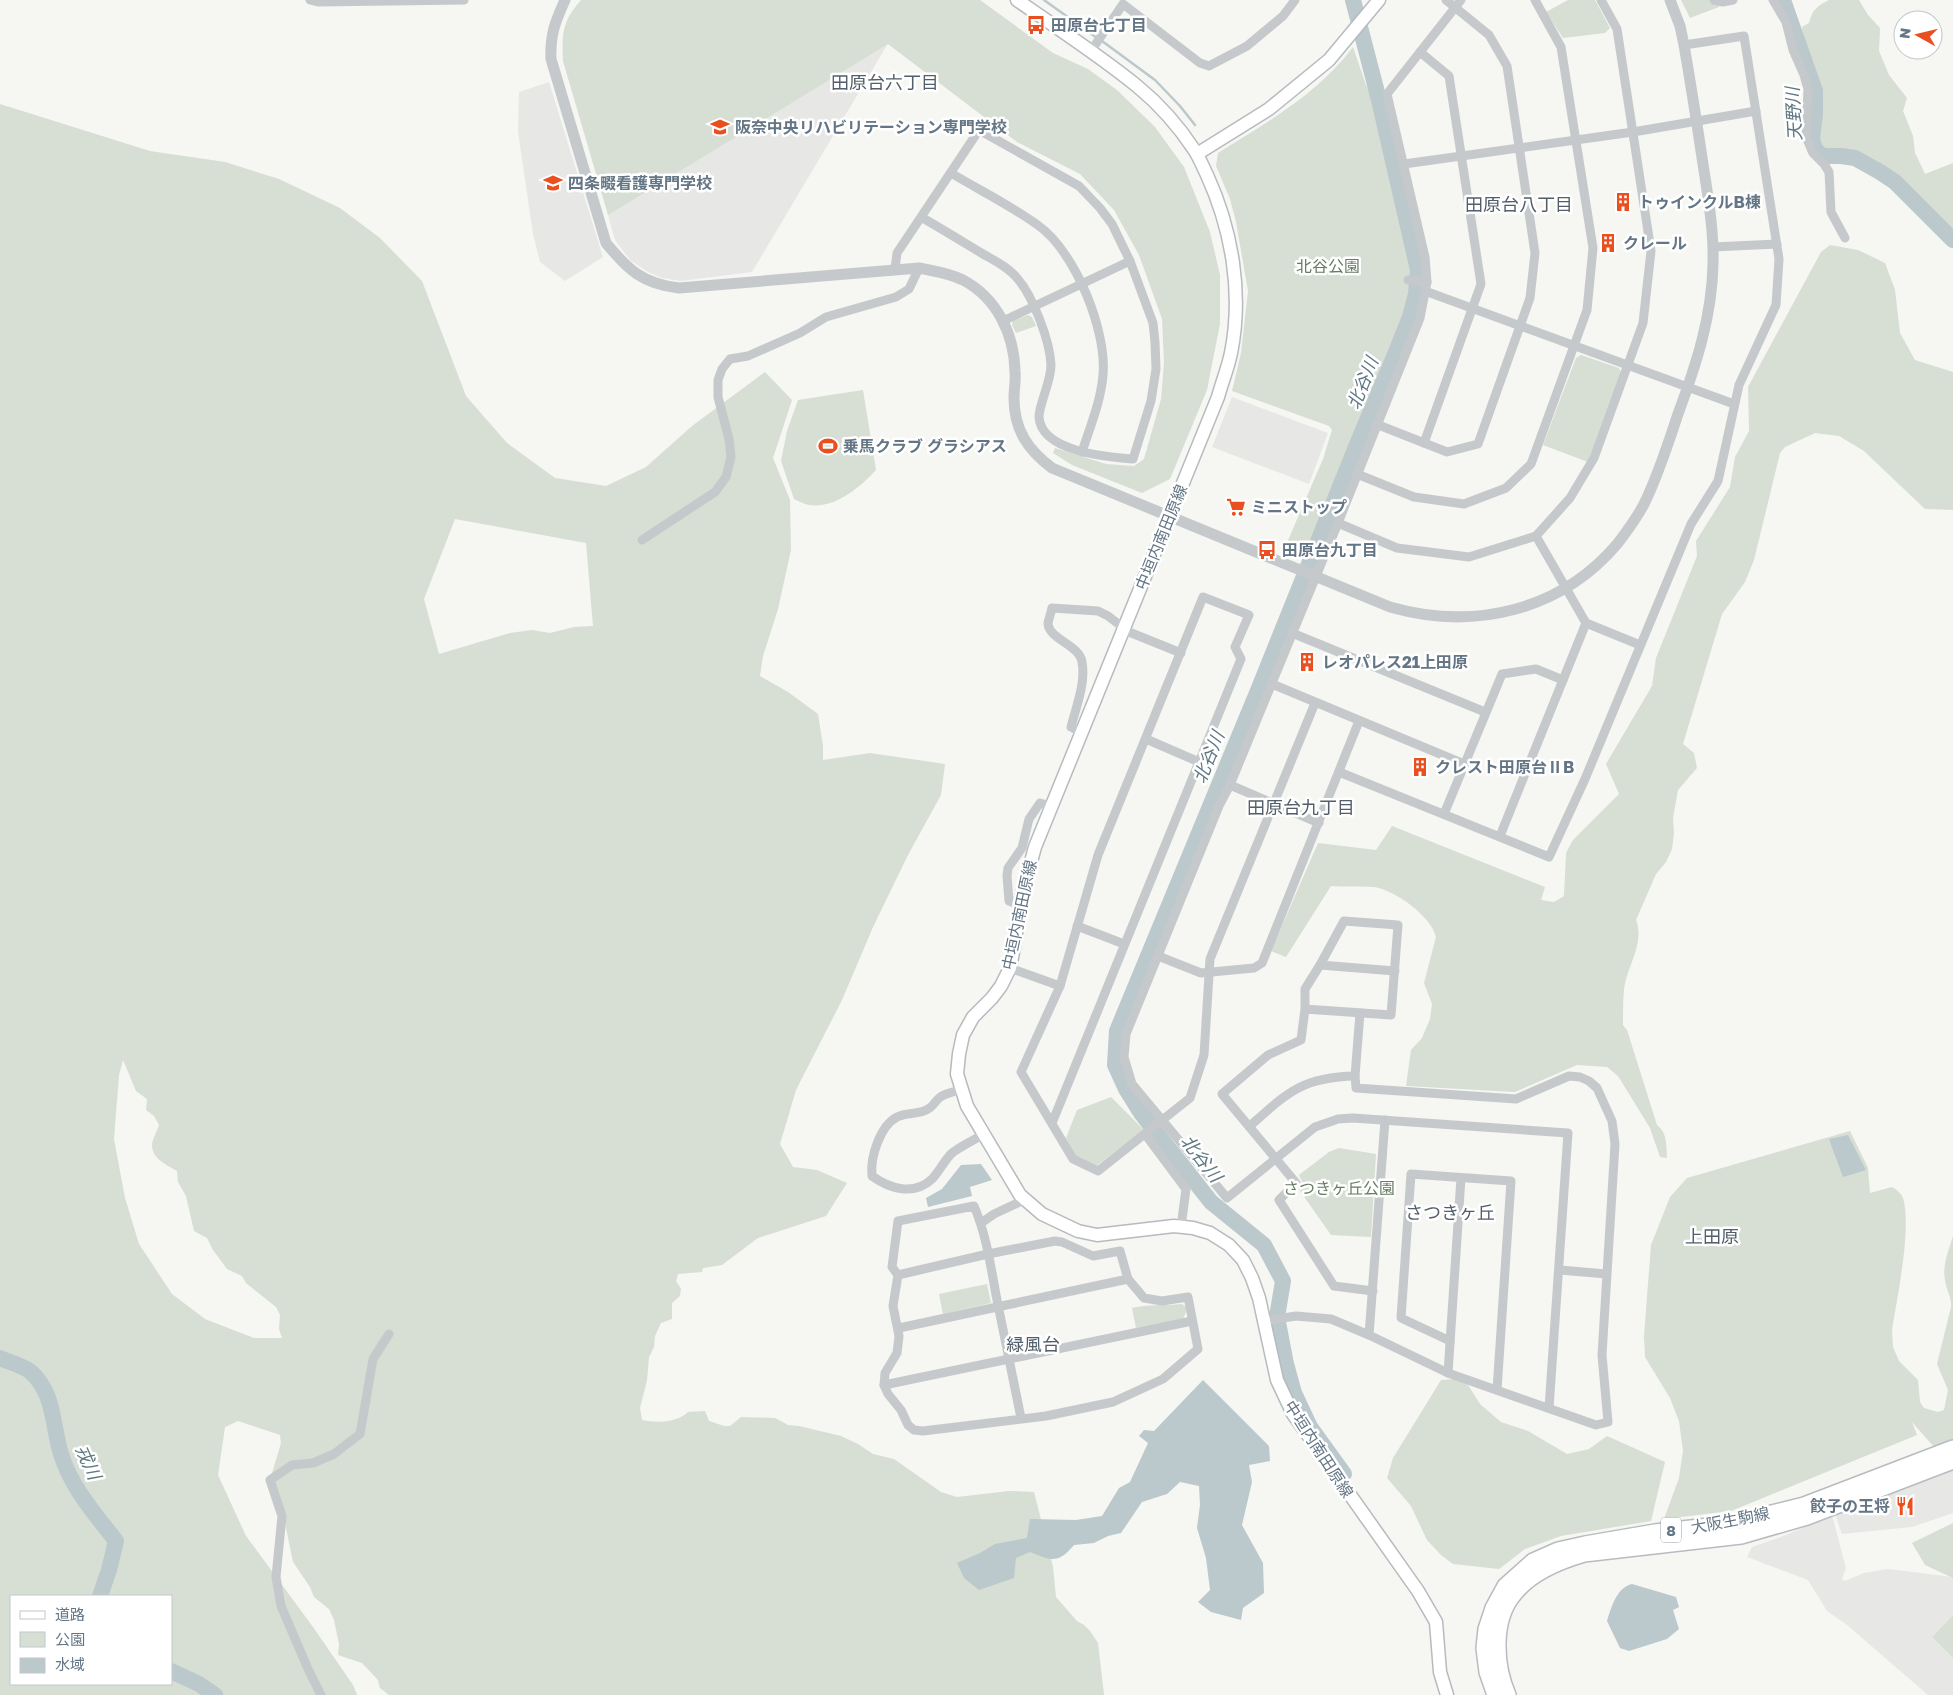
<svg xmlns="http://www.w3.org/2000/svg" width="1953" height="1695" font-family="'Golos Text','Noto Sans JP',sans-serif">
<rect width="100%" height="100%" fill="#f6f6f2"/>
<!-- built -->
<g fill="#e7e8e6">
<polygon points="677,0 893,35 752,272 681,281 662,278 648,272 630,260 615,240 608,215"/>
<polygon points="549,82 603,257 565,281 540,262 533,234 518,132 519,92"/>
<polygon points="1232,397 1328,433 1309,484 1212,447"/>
<polygon points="1953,1468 1953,1513 1912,1527 1842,1534 1835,1514"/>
<polygon points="1832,1515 1846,1568 1842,1579 1845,1581 1864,1573 1888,1569 1953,1577 1953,1615 1932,1637 1953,1658 1953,1695 1928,1695 1847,1625 1827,1611 1808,1580 1747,1557 1752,1547 1781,1537"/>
</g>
<!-- green -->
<g fill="#d7ded3" fill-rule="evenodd">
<path d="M581,0H980L1053,53L1088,69L1117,90L1155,127L1184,167L1210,232L1220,275V324L1207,390L1170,479L1142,493L1072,465L1053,453L1055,448L1106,464L1134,466L1144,459L1161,399L1164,363L1162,319L1139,255L1114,210L1080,174L1017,142L888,44L608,215L563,61C562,33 562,22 581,0Z"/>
<polygon points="1568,0 1595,0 1610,28 1605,33 1563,38 1546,12"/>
<polygon points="1681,0 1709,0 1720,2 1719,7 1690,18"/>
<path d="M1829,0H1859L1868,15L1880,28L1879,51L1889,75L1907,98L1903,111L1913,136L1915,153L1925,174L1953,163V246L1918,200L1913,191L1892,174L1868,160L1849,152L1827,154L1817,147L1818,87L1803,43L1802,27L1809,23C1812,10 1817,6 1829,0Z"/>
<path d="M1353,47L1366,85L1373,97L1410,255L1412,277L1407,313L1305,560L1283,552L1323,459L1332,430L1329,426L1232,391L1241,353L1248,291L1236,222L1230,199L1216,166L1218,153C1266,123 1318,94 1353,47Z"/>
<path d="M0,104L150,151L225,162L279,179L340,208L380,238L422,281L466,396L507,443L555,478L606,486L646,467L692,426L765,372L792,400L773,458L790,500L791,550L778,609L763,656L760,676L788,692L818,714L823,746V760L870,753L945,764L941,795L908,855L873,927L842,1000L796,1090L780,1144L793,1167L817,1170L847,1183L826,1216L758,1238L722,1265L703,1268L702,1272L678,1274L676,1281L681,1289L680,1296L672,1303V1319L661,1323L655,1336L654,1347L649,1357L647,1380L640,1408L642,1420C657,1423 677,1423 688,1412L705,1411L709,1421L724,1426H730L741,1417L775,1418L788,1425L799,1426L841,1436L858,1444L873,1454L894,1459L941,1492L957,1497L1009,1491L1034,1492L1053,1567L1056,1597L1077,1621L1084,1625L1090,1631L1098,1643L1104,1695H389L380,1688L378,1680L362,1663L338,1655L339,1644L334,1620L329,1609L314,1597L310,1587L293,1562L281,1503L270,1480L281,1443L280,1435L238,1421L225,1427L218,1475L246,1536L313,1627L353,1685L357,1695H0ZM455,519L586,543L593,626L574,627L550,633L532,630L510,633L439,654L424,599ZM123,1060L136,1091L147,1099L146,1110L154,1116L159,1125C157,1131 152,1140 152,1145C152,1159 167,1165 177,1171L178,1182L186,1196L194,1231L207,1238L213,1250L227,1269L242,1276L246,1283L276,1307L280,1315L279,1329L282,1338H254L205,1319L172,1294L139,1244L125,1198L114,1139L119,1075ZM11,1596H171V1684H11Z"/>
<path d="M1830,245L1858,250L1885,263L1895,290L1900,333L1915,360L1953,372V510L1925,509L1864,451L1839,436L1815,433L1785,447L1780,453L1754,560L1745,582L1722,614L1683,744L1694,753L1697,768L1678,790L1673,818L1674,833L1672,849L1666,862L1656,874L1636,920C1645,943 1627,966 1624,989C1623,1001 1623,1013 1623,1025L1627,1030L1657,1125C1668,1134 1666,1146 1667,1158L1660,1157L1650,1128L1618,1076L1607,1067L1577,1065L1515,1092L1406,1086L1411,1050L1422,1038L1430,1019L1432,1004L1424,983L1436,937C1432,917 1395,890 1374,887C1360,886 1345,887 1331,886L1286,957L1271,951L1318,843L1376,850L1392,826L1545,887L1541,900L1554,902L1564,896L1566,853L1573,840L1619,794L1606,764L1652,686L1656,658L1697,556L1696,541L1730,487L1735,457L1749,431L1748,387L1821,252Z"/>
<polygon points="1028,315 1032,317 1036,326 1016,333 1012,325 1013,321"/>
<polygon points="1581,355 1619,368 1621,372 1588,462 1543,445 1576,358"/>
<path d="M863,390L876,470C860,487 835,509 809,505C804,504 799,501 794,499L781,461L787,431L798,400Z"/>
<polygon points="1111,1097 1144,1130 1096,1166 1075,1156 1066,1138 1077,1110"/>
<path d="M1850,1131L1868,1168L1870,1193L1892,1187C1897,1190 1901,1193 1903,1198C1912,1228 1897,1298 1892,1330L1893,1347L1899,1361L1918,1380L1920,1402L1924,1408L1938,1412L1944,1410L1948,1390L1937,1364L1951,1307C1952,1297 1946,1290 1945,1280C1942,1266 1949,1249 1953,1236V1439L1934,1447L1912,1422L1917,1435L1731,1511L1664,1519L1679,1478L1683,1451L1679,1421L1670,1398L1645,1357L1644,1336L1651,1245L1670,1197L1687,1178Z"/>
<polygon points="1339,1148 1376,1154 1371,1237 1331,1235 1298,1188 1303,1184 1299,1175 1329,1152"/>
<polygon points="987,1284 991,1303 943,1314 939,1294"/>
<path d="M1182,1304L1186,1307V1312L1183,1319L1136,1328L1132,1308C1148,1304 1165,1306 1182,1304Z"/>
<polygon points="1455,1379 1468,1385 1480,1404 1501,1422 1528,1431 1567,1454 1589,1449 1607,1436 1665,1462 1651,1521 1561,1536 1525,1549 1499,1569 1453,1564 1441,1555 1427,1540 1411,1506 1387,1478 1393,1458 1441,1380"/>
<polygon points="1953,1523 1953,1578 1925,1565 1912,1543"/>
<polygon points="1953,1615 1953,1658 1932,1637"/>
</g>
<!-- water -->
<g fill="#bbc8cc">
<polygon points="1848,1135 1866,1170 1843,1177 1829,1139"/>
<polygon points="981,1164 992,1180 970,1187 972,1196 928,1207 926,1198 942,1189 961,1165"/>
<path d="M1203,1380L1269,1446L1270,1461L1249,1465L1252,1482L1242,1525L1263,1563L1264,1593L1243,1608L1241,1620L1211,1612L1198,1602L1210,1590L1206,1558L1197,1528L1200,1505L1199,1486L1180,1482L1167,1494L1142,1502L1121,1533L1108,1536L1094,1543L1074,1545C1058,1564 1052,1561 1030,1552L1016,1558L1014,1578L979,1590L964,1578L957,1563L980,1553L995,1544L1027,1538L1030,1519L1076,1520L1102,1516L1119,1488L1130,1482L1148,1443L1139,1436L1144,1430L1154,1431Z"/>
<path d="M1632,1584L1676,1597L1679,1607L1673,1610L1679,1629L1667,1639L1629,1651L1620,1648L1607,1621C1611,1608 1617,1587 1632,1584Z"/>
</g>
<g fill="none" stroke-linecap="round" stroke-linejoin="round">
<!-- stream -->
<g stroke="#bbc8cc" stroke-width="2.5">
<polyline points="1044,0 1097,38"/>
<polyline points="1102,41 1155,80 1180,106 1195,125"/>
</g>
<!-- river -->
<g stroke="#bbc8cc" stroke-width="16">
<polyline points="1783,0 1815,91 1815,114 1812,139 1815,149 1822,156 1841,156 1855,158 1880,172 1895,182 1953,240"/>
<path d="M0,1358C9,1362 24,1366 31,1372C55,1394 52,1425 61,1454C71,1487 95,1514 116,1541L109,1570L100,1596"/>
<polyline points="1344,1474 1310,1427 1294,1393 1286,1364 1277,1317 1283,1281 1264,1245 1211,1202 1141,1113 1126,1089 1115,1065 1117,1031 1259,688 1360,437 1396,352 1410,317 1416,294 1418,270 1379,100 1353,0"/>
<polyline points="171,1671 199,1684 215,1695"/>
</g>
<!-- secondary casing -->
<g stroke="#b5bbbf" stroke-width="15">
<g id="secondary">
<path d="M1017,0C1057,28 1099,55 1137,86C1159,104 1180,128 1195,151C1200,159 1203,167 1207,175C1232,230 1243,293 1231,353C1228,368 1222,382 1218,397L1035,847L1021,898L1014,947L1010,968L1001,986L992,998L973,1017L963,1035L959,1054L957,1074L967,1106L1020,1195L1042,1214L1078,1231L1097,1235L1174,1226L1193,1228L1210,1233L1229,1245L1243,1260L1252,1278L1259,1298L1277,1380L1293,1414L1418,1591L1436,1622L1440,1672L1447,1695"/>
<polyline points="1197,154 1269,109 1329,60 1379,0"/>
</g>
</g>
<!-- primary casing -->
<g stroke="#b8bcc0" stroke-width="18">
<g id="primary">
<polyline points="1495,1695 1487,1672 1484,1648 1486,1629 1493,1608 1505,1586 1533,1561 1558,1550 1585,1544 1655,1532 1727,1524 1804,1505 1953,1448"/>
<path d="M1508,1695C1495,1665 1492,1619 1515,1593C1531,1573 1560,1561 1584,1554L1741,1536L1807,1517L1953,1461"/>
</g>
</g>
<!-- minor -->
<g stroke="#c6c9cc" stroke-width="9">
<polyline points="310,0 318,2 464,0"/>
<polyline points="1461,0 1387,94 1425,257 1427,282 1420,318 1338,523 1230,785 1219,806 1126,1034 1124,1057 1132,1084 1227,1198 1315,1127 1338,1119 1353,1118 1568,1133 1549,1408"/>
<polyline points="1714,0 1723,2 1733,0"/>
<polyline points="1773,0 1786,22 1793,50 1804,75 1808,89 1806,137 1813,153 1824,164 1829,172 1831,212 1845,238"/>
<polyline points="1091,51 1123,4 1200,63 1209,66 1247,46 1283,16 1295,0"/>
<polyline points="1420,52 1449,76 1481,284 1424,443"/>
<polyline points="1404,164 1633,132 1756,111"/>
<path d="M951,173C979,190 1012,206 1039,226C1075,252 1107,330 1103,375C1101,401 1090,427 1082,452"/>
<polyline points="1713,247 1777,244"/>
<path d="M895,269L897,253L979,130L1079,186L1100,208L1112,224L1130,261L1153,323L1155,342L1156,369L1151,401L1133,459C1108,457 1041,452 1039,417C1039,404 1051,382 1051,365C1050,341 1033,296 1017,278C1008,267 995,261 983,254C963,242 942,229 921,217"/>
<polyline points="1408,280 1427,282"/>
<polyline points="1425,291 1734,404"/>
<polyline points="1003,321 1130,261"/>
<polyline points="1376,424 1447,452 1478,444 1530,298 1535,253 1507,66 1489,35 1446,0"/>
<polyline points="1357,474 1414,497 1464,504 1506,488 1531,464 1587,310 1593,248 1561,47 1535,0"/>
<polyline points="1338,523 1397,548 1469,557 1536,536 1570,498 1594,458 1643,323 1651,251 1617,29 1601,0"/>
<polyline points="642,540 715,492 726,477 731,457 729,439 718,397 718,380 722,369 730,359 748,356 800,333 826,317 896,297 909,289 919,268"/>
<polyline points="1586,623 1640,645"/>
<polyline points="1292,633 1485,712"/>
<polyline points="1272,684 1464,764"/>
<path d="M1081,732L1071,727C1076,707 1086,683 1082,662C1080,645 1048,639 1048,623C1049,618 1051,613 1052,608L1098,611L1108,616L1129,632L1181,653"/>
<polyline points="1146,739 1199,762"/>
<polyline points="1339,772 1549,857 1585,779 1691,524 1718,481 1739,385 1776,305 1779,259 1744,36 1684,45"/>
<polyline points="1230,785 1319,823"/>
<polyline points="1444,814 1502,674 1536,669 1563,680"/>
<polyline points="1500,836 1586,623 1536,536"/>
<polyline points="1020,905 1009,901 1007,876 1008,868 1022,848 1029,819 1040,803 1051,806"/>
<polyline points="1077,926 1124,944"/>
<polyline points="1158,956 1201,973 1254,968 1262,963 1359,721"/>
<polyline points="1320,965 1395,971"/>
<polyline points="1010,968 1060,986"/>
<polyline points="1305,1009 1391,1015 1398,925 1344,921 1320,965 1305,989 1305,1009 1301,1040 1268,1055 1222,1094 1296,1183 1279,1200 1334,1286 1373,1291"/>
<path d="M960,1089C955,1092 947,1093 942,1096C936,1099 934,1106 928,1109C919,1115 907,1112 897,1117C880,1126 870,1157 872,1176C890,1189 914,1196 932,1179C939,1172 944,1161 951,1154C957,1148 976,1139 984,1134"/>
<polyline points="1052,1123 1241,659 1235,647 1249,615 1203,597 1098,855 1060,986 1021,1072 1073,1159 1098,1171 1190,1098 1204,1055 1210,959 1315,703"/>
<path d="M1250,1126C1287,1093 1302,1077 1355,1076"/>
<polyline points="1145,1134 1186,1189 1181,1227"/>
<polyline points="981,1223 994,1214 1024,1200"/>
<polyline points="1560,1270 1606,1274"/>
<polyline points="898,1275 988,1254 1055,1241 1062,1242 1093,1256 1120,1251 1128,1279"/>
<polyline points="1264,1321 1296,1316 1331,1319 1369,1335 1448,1373 1596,1425 1608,1422 1602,1355 1615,1144 1612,1121 1597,1088 1589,1081 1580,1077 1569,1076 1516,1099 1356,1088 1355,1076 1360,1013"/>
<path d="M899,1328C975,1311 1052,1296 1128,1279L1144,1298L1162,1301L1188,1297L1198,1349L1163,1379L1113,1402L1046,1416L923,1431L914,1430L908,1425L901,1410L888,1394L884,1385L885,1373L897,1353L899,1336L893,1306L898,1275L892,1267L898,1221L974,1206C987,1236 991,1269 997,1300C1005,1340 1013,1379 1021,1418"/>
<polyline points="1369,1335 1385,1120"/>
<polyline points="1450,1341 1401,1318 1411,1174 1511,1181 1497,1390"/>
<polyline points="1448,1373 1461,1178"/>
<polyline points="884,1385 1192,1321"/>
<polyline points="321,1695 308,1669 281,1606 276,1577 282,1516 270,1480 292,1465 313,1463 334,1454 360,1434 373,1359 389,1334"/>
</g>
<!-- tertiary -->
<path stroke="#c6c9cc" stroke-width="11" d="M565,0C555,22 550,35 551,59L606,243C628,270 643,284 679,288L919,268C933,271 949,273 963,280C997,298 1014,334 1015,371C1016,380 1014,389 1014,398C1014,430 1028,450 1052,468L1390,607C1474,631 1561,611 1618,543C1627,531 1637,518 1644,504C1658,476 1668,444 1678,414C1696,365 1712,317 1713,264C1714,231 1708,197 1703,164C1697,124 1691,85 1684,45L1680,26L1670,0"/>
<!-- secondary -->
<use href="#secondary" stroke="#fff" stroke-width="12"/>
<!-- primary -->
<use href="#primary" stroke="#fff" stroke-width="15"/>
</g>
<!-- icons -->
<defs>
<g id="bus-bare" transform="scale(1.5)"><path d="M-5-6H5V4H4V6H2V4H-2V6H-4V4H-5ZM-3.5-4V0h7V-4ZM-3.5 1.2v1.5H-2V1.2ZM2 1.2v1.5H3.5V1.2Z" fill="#ea4f1f" stroke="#fff" stroke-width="2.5" paint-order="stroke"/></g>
<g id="university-bare" transform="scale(1.5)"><path d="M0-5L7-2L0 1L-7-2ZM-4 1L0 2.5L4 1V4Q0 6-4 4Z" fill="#ea4f1f" stroke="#fff" stroke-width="2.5" paint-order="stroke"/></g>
<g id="building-bare" transform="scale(1.5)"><path d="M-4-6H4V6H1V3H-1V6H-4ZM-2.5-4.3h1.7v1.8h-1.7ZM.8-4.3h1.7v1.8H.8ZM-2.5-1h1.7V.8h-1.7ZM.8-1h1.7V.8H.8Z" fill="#ea4f1f" stroke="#fff" stroke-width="2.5" paint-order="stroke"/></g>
<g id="stadium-bare" transform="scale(1.5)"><path d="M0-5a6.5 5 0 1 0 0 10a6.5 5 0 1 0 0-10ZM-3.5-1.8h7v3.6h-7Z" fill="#ea4f1f" stroke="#fff" stroke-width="2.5" paint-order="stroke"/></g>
<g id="supermarket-bare" transform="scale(1.5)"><path d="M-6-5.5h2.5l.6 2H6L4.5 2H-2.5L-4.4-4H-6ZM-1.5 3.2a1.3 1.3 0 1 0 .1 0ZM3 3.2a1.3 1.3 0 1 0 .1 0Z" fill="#ea4f1f" stroke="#fff" stroke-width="2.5" paint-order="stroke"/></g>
<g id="restaurant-bare" transform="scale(1.5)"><path d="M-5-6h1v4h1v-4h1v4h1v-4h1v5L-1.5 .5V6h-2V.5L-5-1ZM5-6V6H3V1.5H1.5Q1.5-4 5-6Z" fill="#ea4f1f" stroke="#fff" stroke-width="2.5" paint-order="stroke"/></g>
</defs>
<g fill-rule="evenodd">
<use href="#bus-bare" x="1036" y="25"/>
<use href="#university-bare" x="720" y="127"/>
<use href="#university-bare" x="553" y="183"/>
<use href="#building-bare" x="1623" y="202"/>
<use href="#building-bare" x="1608" y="243"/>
<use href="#stadium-bare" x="828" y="446"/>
<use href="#supermarket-bare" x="1236" y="507"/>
<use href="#bus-bare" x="1267" y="550"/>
<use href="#building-bare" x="1307" y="662"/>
<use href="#building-bare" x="1420" y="767"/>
<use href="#restaurant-bare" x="1905" y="1506"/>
</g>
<g text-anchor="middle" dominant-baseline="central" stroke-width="5" stroke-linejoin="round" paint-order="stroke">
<!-- shield labels -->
<rect fill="#fff" stroke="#929faa" stroke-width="1" x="1661" y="1517.5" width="20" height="25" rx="4"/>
<g font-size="15" font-weight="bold" fill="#647685">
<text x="1671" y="1530">8</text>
</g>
<!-- poi labels -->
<g font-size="16" font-weight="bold" fill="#647685" stroke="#fff" text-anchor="start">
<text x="1051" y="25">田原台七丁目</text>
<text x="735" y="127">阪奈中央リハビリテーション専門学校</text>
<text x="568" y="183">四条畷看護専門学校</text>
<text x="1638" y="202">トゥインクルB棟</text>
<text x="1623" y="243">クレール</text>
<text x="843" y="446">乗馬クラブ グラシアス</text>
<text x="1251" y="507">ミニストップ</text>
<text x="1282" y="550">田原台九丁目</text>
<text x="1322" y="662">レオパレス21上田原</text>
<text x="1435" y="767">クレスト田原台ⅡB</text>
<text x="1890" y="1506" text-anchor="end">餃子の王将</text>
</g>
<!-- park labels -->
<g font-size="16" fill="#687c63" stroke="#fff">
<text x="1328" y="266">北谷公園</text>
<text x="1339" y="1188">さつきヶ丘公園</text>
</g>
<!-- street labels -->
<g font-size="16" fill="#647685" stroke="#fff">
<text transform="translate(1161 537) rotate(-68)">中垣内南田原線</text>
<text transform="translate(1019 915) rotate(-78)">中垣内南田原線</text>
<text transform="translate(1319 1449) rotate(57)">中垣内南田原線</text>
<text transform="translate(1730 1520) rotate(-11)">大阪生駒線</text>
</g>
<!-- neighbourhood labels -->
<g font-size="18" fill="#525f6a" stroke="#fff">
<text x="885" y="82">田原台六丁目</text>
<text x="1519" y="204">田原台八丁目</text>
<text x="1301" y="807">田原台九丁目</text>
<text x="1450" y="1212">さつきヶ丘</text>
<text x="1712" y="1236">上田原</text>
<text x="1033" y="1344">緑風台</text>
</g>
<!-- water labels -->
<g font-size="18" font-style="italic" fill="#5f7882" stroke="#fff">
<text transform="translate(1793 114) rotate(-93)">天野川</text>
<text transform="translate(1362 383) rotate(-68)">北谷川</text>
<text transform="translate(1208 757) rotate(-68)">北谷川</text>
<text transform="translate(1202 1158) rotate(52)">北谷川</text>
<text transform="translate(89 1462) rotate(66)">戎川</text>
</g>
</g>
<!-- legend -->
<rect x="10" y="1595" width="162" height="90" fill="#ffffff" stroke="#c1c8ce"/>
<rect x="20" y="1611" width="25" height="8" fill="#ffffff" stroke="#c1c8ce"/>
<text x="55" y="1620" font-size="15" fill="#647685">道路</text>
<rect x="20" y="1632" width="25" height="15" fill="#d7ded3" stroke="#c1c8ce"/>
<text x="55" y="1645" font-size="15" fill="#647685">公園</text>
<rect x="20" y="1658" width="25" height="15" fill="#bbc8cc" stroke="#c1c8ce"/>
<text x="55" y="1670" font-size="15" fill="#647685">水域</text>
<!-- north arrow -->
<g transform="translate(1918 35) rotate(278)"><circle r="24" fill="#ffffff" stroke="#c1c8ce"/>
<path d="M0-4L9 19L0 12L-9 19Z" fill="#ea4f1f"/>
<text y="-8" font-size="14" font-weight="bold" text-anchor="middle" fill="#647685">N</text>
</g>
</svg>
